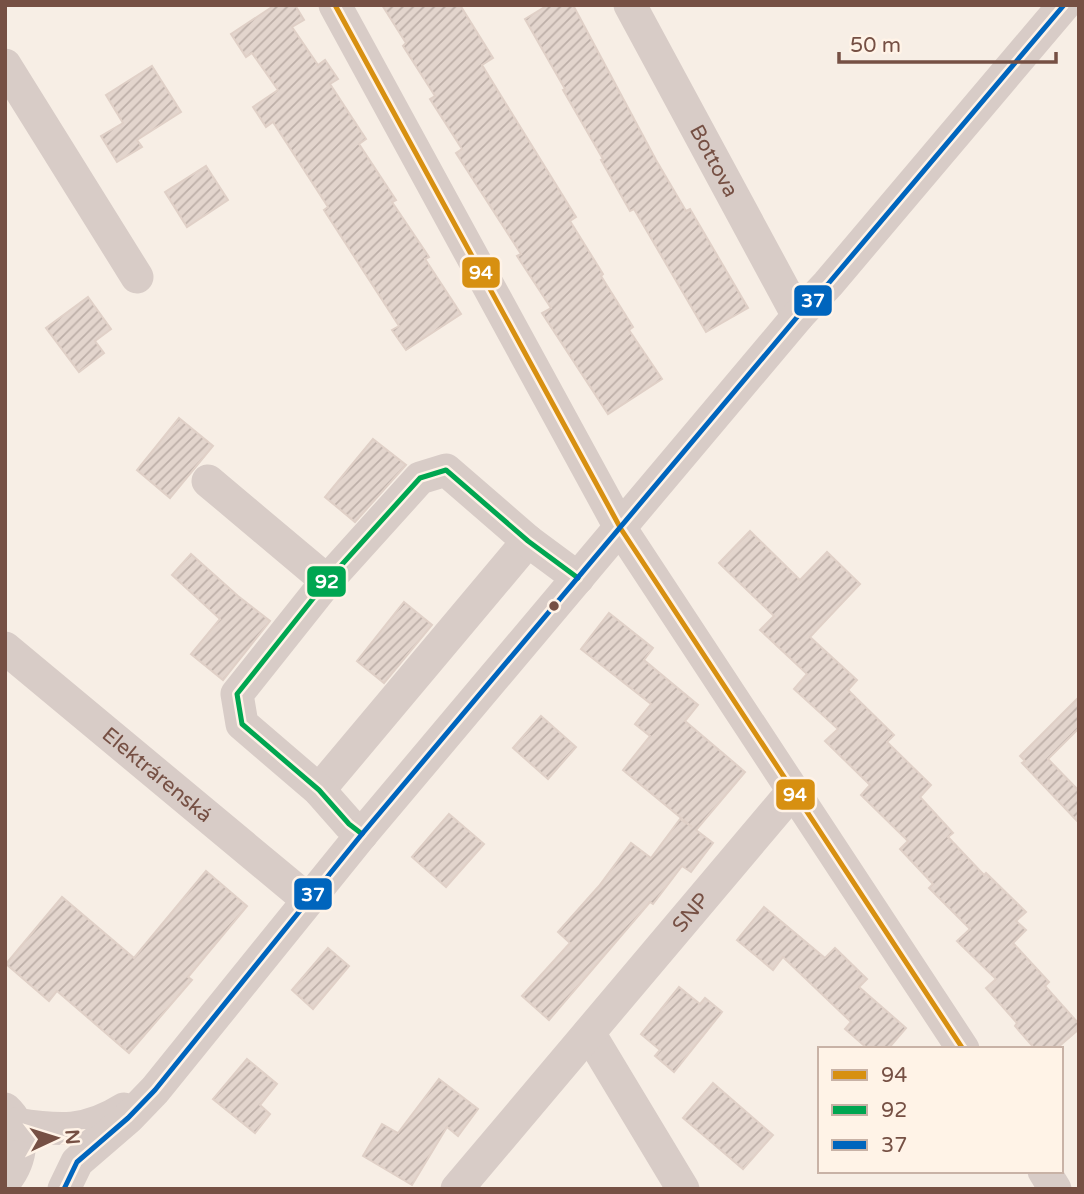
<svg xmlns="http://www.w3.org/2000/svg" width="1084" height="1194" font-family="'Varela Round',sans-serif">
<defs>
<pattern id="building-hatch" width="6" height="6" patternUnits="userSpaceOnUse" patternTransform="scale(1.75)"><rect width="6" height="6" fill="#e3d5cd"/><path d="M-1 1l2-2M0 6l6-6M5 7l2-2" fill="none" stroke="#bdafa8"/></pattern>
</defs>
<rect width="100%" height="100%" fill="#f7eee5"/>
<!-- building -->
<g fill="url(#building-hatch)" stroke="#e0d0c7" stroke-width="2">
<polygon points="275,5 295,5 304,20 292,27 318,65 325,60 338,79 330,84 366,139 359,144 396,200 392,202 429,257 425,259 461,314 406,350 392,330 399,326 324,210 328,207 273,122 266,127 253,107 278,90 252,53 246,57 231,34"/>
<polygon points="382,5 460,5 493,58 482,65 576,217 570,221 603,274 601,276 633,327 629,330 662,379 608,414 542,313 551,308 517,256 521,254 456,153 462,149 430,99 435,96 403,46 406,43"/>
<polygon points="548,5 573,5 656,160 686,211 690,209 748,308 706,332 634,209 630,211 601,160 603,159 563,90 565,89 525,19"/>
<polygon points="152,66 181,112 137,140 142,147 117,162 101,136 123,123 106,95"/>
<polygon points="206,166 228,200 187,227 165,192"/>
<polygon points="88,297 111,329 95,341 104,353 79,372 46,328"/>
<polygon points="179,418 213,446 170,498 137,470"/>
<polygon points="373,439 406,465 355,522 325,497"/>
<polygon points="750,531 800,580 827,552 860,584 810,637 857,680 848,690 894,735 887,742 931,785 920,797 953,833 948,837 984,875 986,873 1026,912 1016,921 1026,930 1013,943 1049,982 1045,986 1079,1024 1079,1029 1056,1049 1035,1049 1015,1026 1017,1023 986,988 996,979 957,941 970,929 929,888 933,884 900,849 908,841 861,795 870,785 825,741 838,729 794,689 807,674 760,630 774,616 719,563"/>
<polygon points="191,554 238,596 270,621 223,680 191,654 220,619 172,575"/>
<polygon points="404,602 432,625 384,683 357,661"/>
<polygon points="609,613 653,648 644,660 698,705 685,721 745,772 696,830 713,843 691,872 682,866 653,904 650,902 549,1020 522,996 570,943 558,932 599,886 631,843 651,858 680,819 692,827 623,770 650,736 635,724 651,704 581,649"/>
<polygon points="1079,697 1079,728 1048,759 1079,791 1079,823 1022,763 1025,761 1020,756"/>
<polygon points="541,716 576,747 548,779 513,748"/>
<polygon points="449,814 484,844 446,887 412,857"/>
<polygon points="206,871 247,906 188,977 192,980 129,1053 57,991 49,1001 6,964 62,897 134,958"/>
<polygon points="764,907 825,958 835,948 867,979 859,987 906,1028 888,1049 868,1049 845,1029 851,1022 783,957 773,970 737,940"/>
<polygon points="328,948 349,966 313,1009 292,990"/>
<polygon points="679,987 700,1004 705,998 722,1012 674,1072 655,1056 660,1050 641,1034"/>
<polygon points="247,1059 277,1084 260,1105 270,1114 255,1133 213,1099"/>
<polygon points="439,1079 478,1109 458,1136 447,1127 412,1185 363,1156 382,1124 398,1133"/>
<polygon points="713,1083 773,1135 743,1169 683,1118"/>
</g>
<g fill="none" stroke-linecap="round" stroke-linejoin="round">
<!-- minor -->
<g stroke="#d8ccc7" stroke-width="33">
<polyline points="335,5 621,529 963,1049"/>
<path id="s1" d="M630,5L798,316"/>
<polyline points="5,65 137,277"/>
<polyline points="208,481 327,581"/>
<path id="s2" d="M5,648L308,900"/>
<polyline points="319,790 528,541"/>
<polyline points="362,834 349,824 319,790 242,724 237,694 327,581 420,478 446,470 528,541 578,578"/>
<polyline points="589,1033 683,1189"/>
<path d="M5,1109C27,1129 22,1160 5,1181"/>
<path d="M16,1124C59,1131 86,1133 124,1109"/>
<polyline points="1044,1171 1055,1189"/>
<polyline points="64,1189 77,1162 128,1118 155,1090 362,834 798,316 828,284 1064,5"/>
<path id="s3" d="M457,1189L793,791"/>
</g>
<!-- bus-1 casing -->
<g stroke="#fff3e7" stroke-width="10">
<polyline id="bus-1" points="335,5 621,529 963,1049"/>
</g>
<!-- bus-2 casing -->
<g stroke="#fff3e7" stroke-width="10">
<polyline id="bus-2" points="362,834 349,824 319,790 242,724 237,694 327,581 420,478 446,470 528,541 578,578"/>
</g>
<!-- bus-3 casing -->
<g stroke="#fff3e7" stroke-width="10">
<polyline id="bus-3" points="64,1189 77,1162 128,1118 155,1090 362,834 798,316 828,284 1064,5"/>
</g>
<!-- bus-1 -->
<use href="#bus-1" stroke="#d79011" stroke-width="5"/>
<!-- bus-2 -->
<use href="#bus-2" stroke="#00a651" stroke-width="5"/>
<!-- bus-3 -->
<use href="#bus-3" stroke="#0065bd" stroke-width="5"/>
</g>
<!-- markers -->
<circle fill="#765044" stroke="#fff3e7" stroke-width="2.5" cx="554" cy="606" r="6"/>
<g text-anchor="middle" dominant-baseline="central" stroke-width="6" stroke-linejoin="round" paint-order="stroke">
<!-- street labels -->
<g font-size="21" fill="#765044" stroke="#fff3e7">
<text stroke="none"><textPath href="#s1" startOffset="177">Bottova</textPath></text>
<text stroke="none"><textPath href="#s2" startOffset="198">Elektrárenská</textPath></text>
<text stroke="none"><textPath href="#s3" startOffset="362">SNP</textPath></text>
</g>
</g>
<g stroke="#fff3e7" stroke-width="2.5">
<rect x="461" y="256" width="40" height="33" rx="7" fill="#d79011"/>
<rect x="793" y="284" width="40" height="33" rx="7" fill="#0065bd"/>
<rect x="306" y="565" width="41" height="33" rx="7" fill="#00a651"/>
<rect x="775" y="778" width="41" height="33" rx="7" fill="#d79011"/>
<rect x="293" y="877" width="40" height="34" rx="7" fill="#0065bd"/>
</g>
<g font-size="19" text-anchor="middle" font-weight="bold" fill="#fff">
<text x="481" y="279">94</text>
<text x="813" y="307">37</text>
<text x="327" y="588">92</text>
<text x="795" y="801">94</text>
<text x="313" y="901">37</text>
</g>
<!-- border -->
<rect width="1084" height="1194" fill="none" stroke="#765044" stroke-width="14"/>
<!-- legend -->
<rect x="818" y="1047" width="245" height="126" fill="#fff3e7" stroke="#c8b2a6" stroke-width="2"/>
<rect x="832" y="1070" width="35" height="10" fill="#d79011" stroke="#c8b2a6" stroke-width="2"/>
<text x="881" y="1082" font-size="21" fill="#765044">94</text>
<rect x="832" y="1105" width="35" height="10" fill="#00a651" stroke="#c8b2a6" stroke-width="2"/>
<text x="881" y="1117" font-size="21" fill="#765044">92</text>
<rect x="832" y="1140" width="35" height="10" fill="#0065bd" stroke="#c8b2a6" stroke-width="2"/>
<text x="881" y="1152" font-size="21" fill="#765044">37</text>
<!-- north arrow -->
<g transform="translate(56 1138) rotate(86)" stroke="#fff3e7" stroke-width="5" paint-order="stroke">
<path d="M0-5L12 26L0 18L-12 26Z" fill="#765044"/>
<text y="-10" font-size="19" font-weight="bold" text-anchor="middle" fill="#765044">N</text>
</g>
<!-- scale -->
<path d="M839 52v10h217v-10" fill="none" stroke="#765044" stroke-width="3.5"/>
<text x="850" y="52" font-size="21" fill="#765044" stroke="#fff3e7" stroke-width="5" paint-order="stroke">50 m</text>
</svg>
